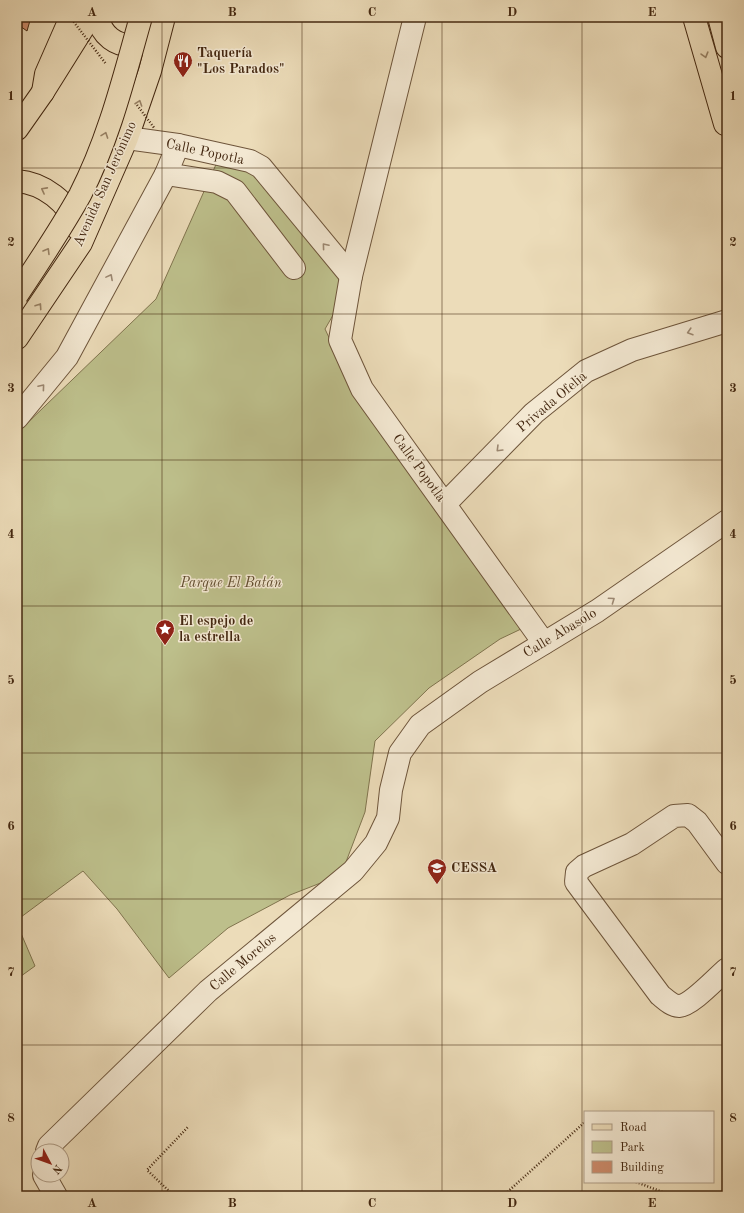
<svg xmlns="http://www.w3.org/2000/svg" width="744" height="1213" font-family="'Old Standard TT',serif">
<rect width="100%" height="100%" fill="#ecdcb9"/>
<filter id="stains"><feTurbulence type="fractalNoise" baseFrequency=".005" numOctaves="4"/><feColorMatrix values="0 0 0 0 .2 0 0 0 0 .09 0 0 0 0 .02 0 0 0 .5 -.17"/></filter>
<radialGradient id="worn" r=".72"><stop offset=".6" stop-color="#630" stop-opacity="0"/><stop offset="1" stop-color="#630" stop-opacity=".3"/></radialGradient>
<!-- green -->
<g fill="#bdbf8b" stroke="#80744e">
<polygon points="218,160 257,165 341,267 347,291 325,329 354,391 540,620 500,639 429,688 375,741 365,812 341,875 290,895 228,928 169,978 117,909 83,871 17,920 17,433 156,299"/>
<polygon points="17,924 35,966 17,979"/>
</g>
<!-- building -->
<polygon fill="#cc8b6b" stroke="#442811" points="17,17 31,17 27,31 17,24"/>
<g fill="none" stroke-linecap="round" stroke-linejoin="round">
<!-- minor casing -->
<g stroke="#6e553b" stroke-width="24">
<g id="minor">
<polyline points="415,17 351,276 340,340 362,389 544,643"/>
<polyline points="127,138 178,145 250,161 261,167 351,276"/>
<polyline points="166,174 217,182 235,191 294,268"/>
<polyline points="17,418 67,357 166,174 178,145"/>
<polyline points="445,504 534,413 586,371 632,350 727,321"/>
<path d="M727,863L697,822L688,815L674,816L632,844L584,866L577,872L576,882L660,995C665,999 672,1006 679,1006C692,1005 717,977 727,969"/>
<polyline points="47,1151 49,1146 208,991 353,871 376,843 388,818 391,790 400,753 420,725 480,682 597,611 727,521"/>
<polyline points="44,1175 56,1196"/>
</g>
</g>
<!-- major casing -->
<g stroke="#442811" stroke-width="24">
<g id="major">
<path d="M98,17C101,35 116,47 135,45C139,45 145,40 149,37"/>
<polyline points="694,17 725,124"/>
<polyline points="17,129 43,92 90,17"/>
<path d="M17,181C43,183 69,202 77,228"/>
<polyline points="17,338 81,243 127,138 150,71 164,17"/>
</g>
</g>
<!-- highway casing -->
<g stroke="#442811" stroke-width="24">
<g id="highway">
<polyline points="719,17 727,47"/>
<polyline points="43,92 46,74 71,17"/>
<polyline points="720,105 727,121"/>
</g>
</g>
<!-- path -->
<g stroke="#442811" stroke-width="2.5" stroke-dasharray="1 2" stroke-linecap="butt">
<polyline points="636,1182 673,1196"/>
<polyline points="165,1196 170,1192 147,1170 188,1127"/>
<polyline points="503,1196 585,1122"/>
</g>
<!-- minor -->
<use href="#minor" stroke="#f3e8d2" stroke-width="22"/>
<!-- major -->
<use href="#major" stroke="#ecdcb9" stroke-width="22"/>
<!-- highway -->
<use href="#highway" stroke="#ecdcb9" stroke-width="22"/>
<!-- highway-bridge casing -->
<g stroke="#442811" stroke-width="24" stroke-linecap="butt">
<path id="highway-bridge" d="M17,295C39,262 61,229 80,195C109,139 124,77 141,17"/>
</g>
<!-- path-bridge -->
<g stroke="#442811" stroke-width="2.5" stroke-dasharray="1 2" stroke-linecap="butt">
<polyline points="70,17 106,64"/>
<polyline points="137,105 155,129"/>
</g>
<!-- highway-bridge -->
<use href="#highway-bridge" stroke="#ecdcb9" stroke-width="22"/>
</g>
<!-- one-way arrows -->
<defs><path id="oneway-chevron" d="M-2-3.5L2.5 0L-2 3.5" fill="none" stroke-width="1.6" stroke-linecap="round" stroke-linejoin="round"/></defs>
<g stroke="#988265">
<use href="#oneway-chevron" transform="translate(705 55) rotate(74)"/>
<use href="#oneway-chevron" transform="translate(139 103) rotate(-71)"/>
<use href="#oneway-chevron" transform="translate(105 135) rotate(-70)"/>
<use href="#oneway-chevron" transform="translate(44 190) rotate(-152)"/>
<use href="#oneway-chevron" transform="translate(47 251) rotate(-59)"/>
<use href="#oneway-chevron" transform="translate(39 306) rotate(-56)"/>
</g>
<g stroke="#9c8872">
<use href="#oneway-chevron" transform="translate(325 246) rotate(-130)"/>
<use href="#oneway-chevron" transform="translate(110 277) rotate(-62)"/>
<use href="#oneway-chevron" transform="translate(690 332) rotate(163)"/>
<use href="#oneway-chevron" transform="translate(42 387) rotate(-50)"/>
<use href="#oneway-chevron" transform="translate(499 449) rotate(135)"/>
<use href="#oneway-chevron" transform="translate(612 600) rotate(-35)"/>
</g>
<!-- grid -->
<path fill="none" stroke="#442811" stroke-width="1" stroke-opacity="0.55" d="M162,17V1196M302,17V1196M442,17V1196M582,17V1196M17,168H727M17,314H727M17,460H727M17,606H727M17,753H727M17,899H727M17,1045H727"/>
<!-- icons -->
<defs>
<g id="restaurant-pin" transform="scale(1)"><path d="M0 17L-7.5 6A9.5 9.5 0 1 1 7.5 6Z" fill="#8f2418" stroke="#f3e8d2"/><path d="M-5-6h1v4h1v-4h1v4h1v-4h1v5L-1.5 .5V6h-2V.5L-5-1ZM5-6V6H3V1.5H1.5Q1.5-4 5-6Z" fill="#fff"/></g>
<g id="sight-pin" transform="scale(1)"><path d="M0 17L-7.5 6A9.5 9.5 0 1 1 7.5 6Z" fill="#8f2418" stroke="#f3e8d2"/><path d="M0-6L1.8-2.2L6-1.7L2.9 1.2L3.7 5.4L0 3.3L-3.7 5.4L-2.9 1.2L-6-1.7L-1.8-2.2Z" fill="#fff"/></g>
<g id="university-pin" transform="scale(1)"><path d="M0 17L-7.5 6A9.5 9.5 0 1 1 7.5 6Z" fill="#8f2418" stroke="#f3e8d2"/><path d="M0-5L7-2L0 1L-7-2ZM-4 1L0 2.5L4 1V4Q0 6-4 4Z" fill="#fff"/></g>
</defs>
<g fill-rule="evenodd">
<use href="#restaurant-pin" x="183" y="61"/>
<use href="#sight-pin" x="165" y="629"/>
<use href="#university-pin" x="437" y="868"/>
</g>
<g text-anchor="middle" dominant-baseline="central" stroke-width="3" stroke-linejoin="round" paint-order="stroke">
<!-- poi labels -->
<g font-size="14" font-weight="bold" fill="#442811" stroke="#f3e8d2" text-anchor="start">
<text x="197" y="53">Taquería<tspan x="197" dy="16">"Los Parados"</tspan></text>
<text x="179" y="621">El espejo de<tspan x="179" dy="16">la estrella</tspan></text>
<text x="451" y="868">CESSA</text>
</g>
<!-- street labels -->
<g font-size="14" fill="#442811" stroke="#f3e8d2">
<text transform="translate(205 152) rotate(12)">Calle Popotla</text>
<text transform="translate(105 184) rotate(-66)">Avenida San Jerónimo</text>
<text transform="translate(552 402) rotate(-40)">Privada Ofelia</text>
<text transform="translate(419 468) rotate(54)">Calle Popotla</text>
<text transform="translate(560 633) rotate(-31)">Calle Abasolo</text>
<text transform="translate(243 962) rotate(-40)">Calle Morelos</text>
</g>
<!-- park labels -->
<g font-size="14" font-style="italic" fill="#624e30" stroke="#f3e8d2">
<text x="231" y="583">Parque El Batán</text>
</g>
</g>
<!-- margin -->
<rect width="744" height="1213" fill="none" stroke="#ecdcb9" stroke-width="44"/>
<!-- legend -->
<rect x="584" y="1111" width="130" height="72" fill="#f3e8d2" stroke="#ad9b85"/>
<rect x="592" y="1124" width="20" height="6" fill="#ecdcb9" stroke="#ad9b85"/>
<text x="620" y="1131" font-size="12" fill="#442811">Road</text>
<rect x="592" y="1141" width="20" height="12" fill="#bdbf8b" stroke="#ad9b85"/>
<text x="620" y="1151" font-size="12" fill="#442811">Park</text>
<rect x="592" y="1161" width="20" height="12" fill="#cc8b6b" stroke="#ad9b85"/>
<text x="620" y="1171" font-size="12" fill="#442811">Building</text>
<!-- north arrow -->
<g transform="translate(50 1163) rotate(131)"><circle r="19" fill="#f3e8d2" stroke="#ad9b85"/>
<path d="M0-3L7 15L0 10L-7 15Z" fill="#8f2418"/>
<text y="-6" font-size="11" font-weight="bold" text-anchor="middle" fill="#442811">N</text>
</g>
<rect x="22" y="22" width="700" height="1169" fill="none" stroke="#442811" stroke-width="1.5"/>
<g font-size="13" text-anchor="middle" font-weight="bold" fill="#442811">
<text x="92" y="16">A</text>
<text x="232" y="16">B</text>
<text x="372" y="16">C</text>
<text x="512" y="16">D</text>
<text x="652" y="16">E</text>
<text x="11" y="100">1</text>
<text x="733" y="100">1</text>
<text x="11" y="246">2</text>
<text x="733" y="246">2</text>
<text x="11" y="392">3</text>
<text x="733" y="392">3</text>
<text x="11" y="538">4</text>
<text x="733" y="538">4</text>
<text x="11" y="684">5</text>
<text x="733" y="684">5</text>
<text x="11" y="830">6</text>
<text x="733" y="830">6</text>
<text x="11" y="976">7</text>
<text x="733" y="976">7</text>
<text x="11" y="1122">8</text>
<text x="733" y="1122">8</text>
<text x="92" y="1207">A</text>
<text x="232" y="1207">B</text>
<text x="372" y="1207">C</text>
<text x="512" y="1207">D</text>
<text x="652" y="1207">E</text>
</g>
<rect width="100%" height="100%" filter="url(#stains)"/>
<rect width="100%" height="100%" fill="url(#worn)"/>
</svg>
